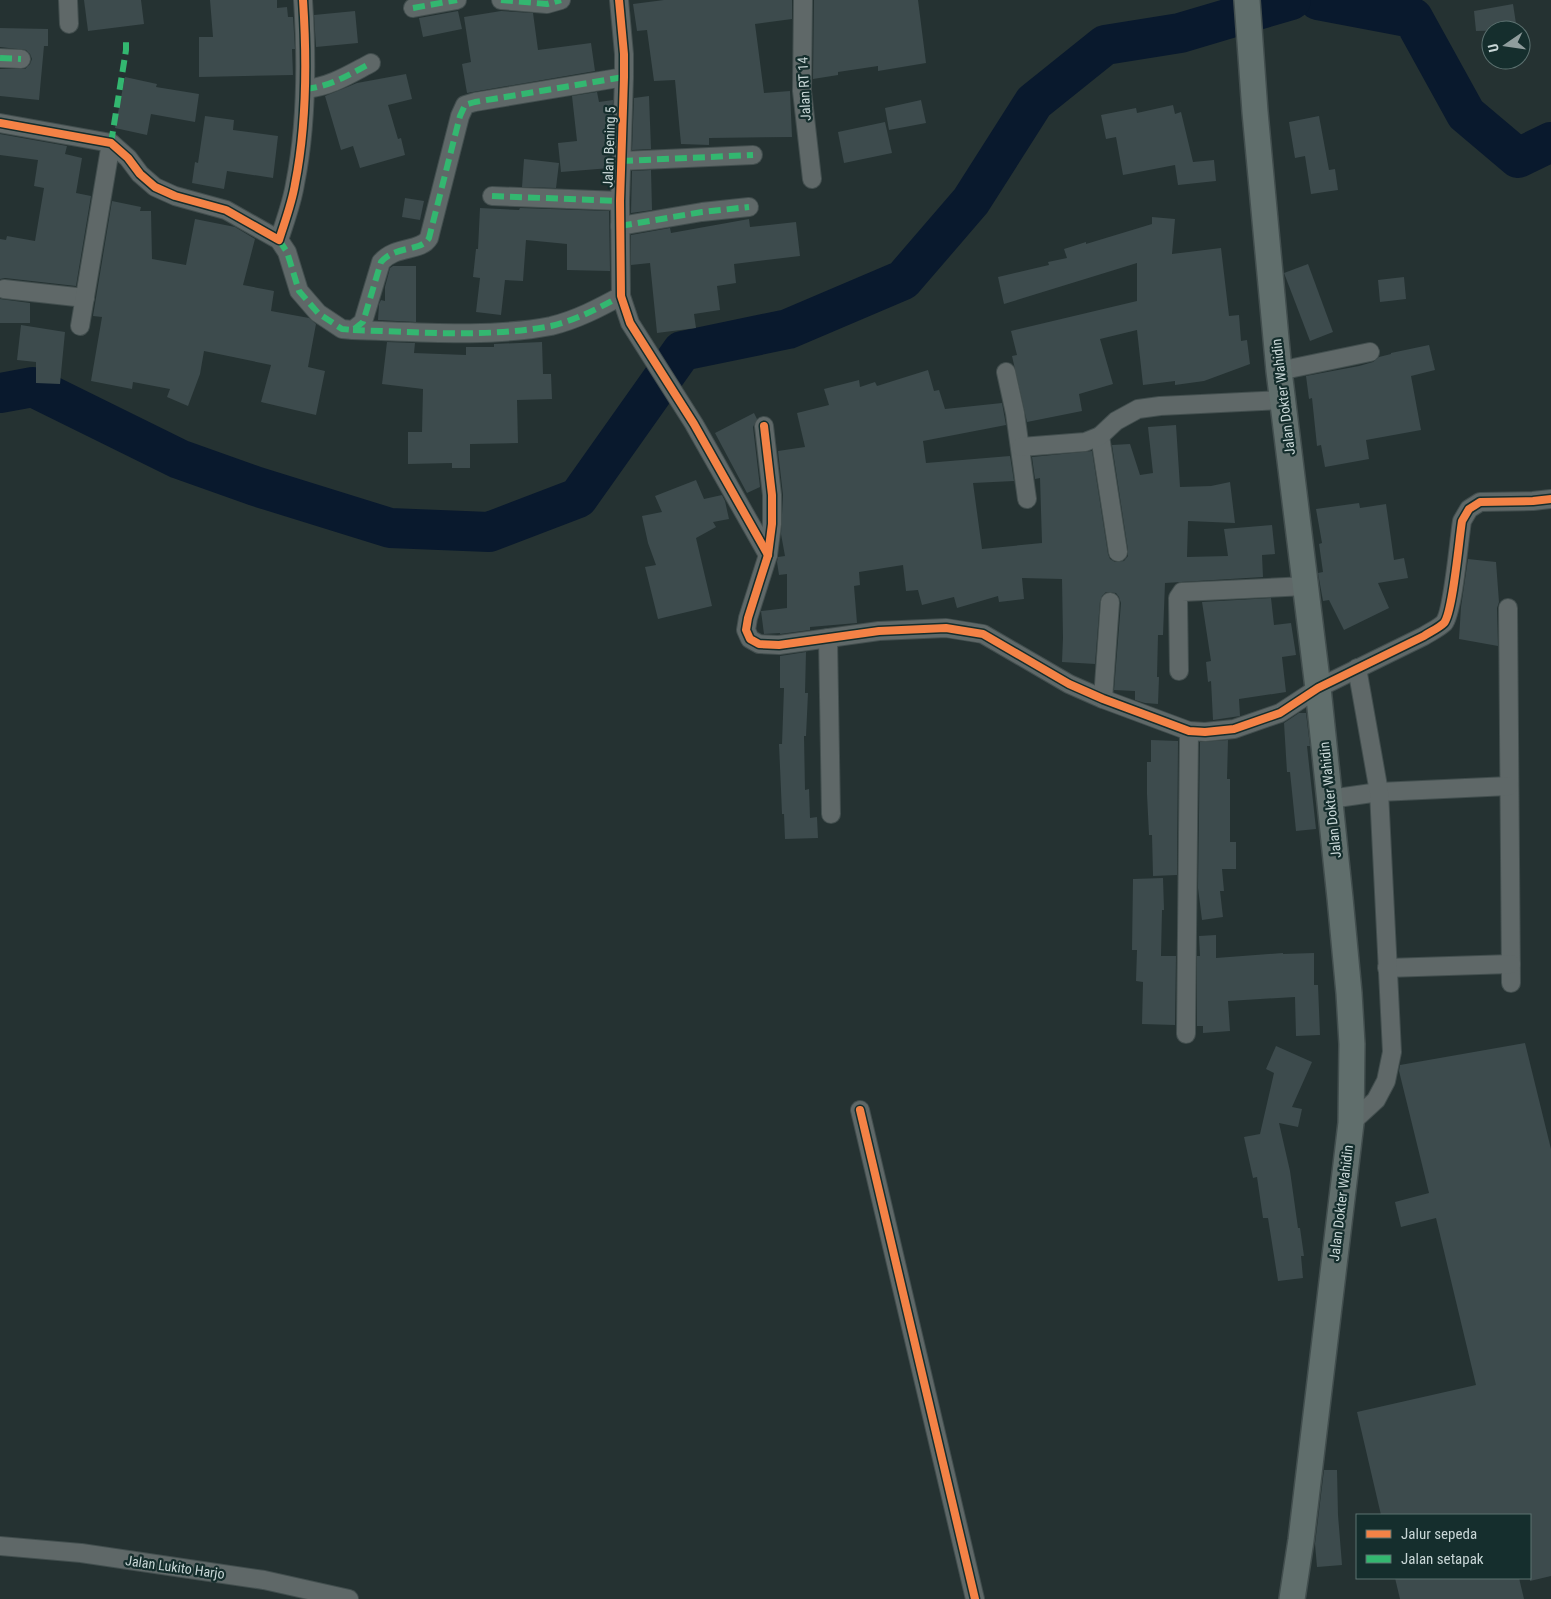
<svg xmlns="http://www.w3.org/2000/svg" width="1551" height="1599" font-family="'Roboto Condensed',sans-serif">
<rect width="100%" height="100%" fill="#253232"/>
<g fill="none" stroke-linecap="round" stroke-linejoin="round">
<!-- river -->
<g stroke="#09192d" stroke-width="40">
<polyline points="1318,0 1413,18 1466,114 1518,158 1551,142"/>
<polyline points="0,393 33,387 179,459 255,486 390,528 489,532 578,498 682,351 788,329 903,280 971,201 1034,102 1105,45 1180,33 1291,0"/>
</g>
</g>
<!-- building -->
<g fill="#3d4b4d">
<polygon points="84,0 141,0 144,24 88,31"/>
<polygon points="210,0 277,0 277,8 287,7 288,17 293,17 295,49 292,49 293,75 199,77 199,37 213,37"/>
<polygon points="664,0 792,0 792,19 755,24 764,93 790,91 792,137 709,138 709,145 681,144 675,80 654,81 647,30 637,31 633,4"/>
<polygon points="814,0 918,0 926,63 878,71 878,66 838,72 838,75 813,79"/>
<polygon points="1513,4 1517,30 1476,31 1474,11"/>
<polygon points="355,11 358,43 316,47 314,15"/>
<polygon points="458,11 462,29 423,37 419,18"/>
<polygon points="501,11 533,13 538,50 591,43 595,71 467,93 462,64 471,62 464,17"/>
<polygon points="0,28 48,29 48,46 44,46 39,100 0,96 0,69 25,69 30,64 32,59 30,54 26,50 0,47"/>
<polygon points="406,74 412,99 388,105 398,139 401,138 405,155 360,168 353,146 341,150 325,96 357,83"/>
<polygon points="125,77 157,84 156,87 199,94 195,122 151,114 147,135 115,128"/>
<polygon points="597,92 599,102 613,100 610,168 561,172 558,143 577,141 572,96"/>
<polygon points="649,96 651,149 632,150 634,98"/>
<polygon points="921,100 926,123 889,130 885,108"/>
<polygon points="1173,105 1175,114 1181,112 1193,162 1214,160 1216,181 1178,185 1175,165 1123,175 1116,137 1106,139 1101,115 1136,108 1137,113"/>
<polygon points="205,116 234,120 233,130 278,136 273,178 227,171 224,189 192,183 195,162 198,163"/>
<polygon points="1319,116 1329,170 1335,169 1338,190 1311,194 1305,156 1295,158 1289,122"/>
<polygon points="885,122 892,153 844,163 838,132"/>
<polygon points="0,134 67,146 65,154 82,158 76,193 91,196 76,286 5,278 0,279 0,239 6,240 7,236 35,241 44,188 34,186 38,160 0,155"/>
<polygon points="524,159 559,163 556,188 522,187"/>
<polygon points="651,170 652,210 631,213 632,171"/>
<polygon points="405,198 424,201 420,220 402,217"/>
<polygon points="112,201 141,207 140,211 151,211 152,259 186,265 195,219 235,227 255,239 243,285 274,291 271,311 309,318 316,324 308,367 325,371 316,415 261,402 271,365 204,351 200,374 188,406 167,397 170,389 133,382 132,389 91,381 102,317 93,316"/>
<polygon points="480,208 519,210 520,208 609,211 610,271 567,270 567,244 526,240 523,281 505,280 501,315 476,312 480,278 473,277 476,249 478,249"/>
<polygon points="1152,217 1175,219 1172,254 1221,248 1229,316 1239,315 1241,341 1247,340 1250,364 1204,381 1175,385 1175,381 1143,385 1137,330 1100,339 1113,384 1079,394 1082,411 1027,422 1012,356 1017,355 1011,331 1137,301 1137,263 1004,304 998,277 1049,265 1048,262 1067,258 1064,249 1086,242 1086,244 1152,224"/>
<polygon points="749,219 750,227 796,222 800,256 734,264 736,283 717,286 720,310 694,314 696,328 657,333 650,263 631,265 631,235 670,228 671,233"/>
<polygon points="1308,264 1333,332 1310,341 1284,273"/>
<polygon points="393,266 416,266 416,322 378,320 379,304 381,300 385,301 385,287 390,268"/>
<polygon points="1404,277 1406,299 1380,302 1378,280"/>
<polygon points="0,299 30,303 30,323 0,323"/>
<polygon points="21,325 65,332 60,384 36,383 36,362 17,360"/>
<polygon points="387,342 415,343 414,353 466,355 466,347 494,347 494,344 542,342 543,374 551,374 552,399 517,400 518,443 470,444 470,468 452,468 452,463 408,464 408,432 422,432 423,389 382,384"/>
<polygon points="1429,345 1435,370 1411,376 1421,430 1366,440 1369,459 1325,467 1321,445 1317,446 1312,398 1309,399 1306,376 1359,366 1373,362 1379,357 1391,354 1391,353"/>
<polygon points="928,370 934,391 939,390 945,409 1002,403 1006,425 923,441 926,463 1010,456 1014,481 973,483 982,549 1042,543 1040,478 1035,479 1032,457 1092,451 1108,554 1110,559 1115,562 1124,561 1128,556 1128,550 1112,445 1130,444 1140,475 1153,473 1148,427 1176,425 1180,487 1211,486 1230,482 1235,523 1188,521 1187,557 1228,556 1224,529 1272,525 1275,554 1262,555 1263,577 1165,583 1163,635 1158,635 1157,677 1159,677 1158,704 1145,703 1135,700 1135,691 1114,690 1121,603 1119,597 1116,593 1106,592 1102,596 1100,601 1095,664 1062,662 1063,638 1062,579 1022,578 1024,599 999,602 998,596 957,608 954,597 922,605 918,590 906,591 903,565 859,572 860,585 854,586 857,623 810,627 810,630 780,634 780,633 764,634 761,611 787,608 787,574 779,575 777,562 778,557 785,556 781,534 783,495 778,451 805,447 797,413 829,405 824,389 859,380 860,387 875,382 877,386"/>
<polygon points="754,413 757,419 753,427 760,487 747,493 715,433"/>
<polygon points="696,480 704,499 722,495 725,501 729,519 713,522 716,527 696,538 712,606 658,619 645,567 656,565 648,543 642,516 662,512 655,496"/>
<polygon points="1359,503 1360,508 1386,504 1394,560 1404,558 1408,578 1378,583 1389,608 1344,630 1329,600 1323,601 1318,573 1323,572 1319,544 1322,543 1316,509"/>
<polygon points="1468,559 1496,562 1499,602 1497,608 1498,646 1459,639 1461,607"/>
<polygon points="1271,598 1274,625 1291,623 1296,655 1282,657 1286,692 1239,699 1240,716 1213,720 1211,681 1208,682 1206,662 1211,661 1202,602"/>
<polygon points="806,652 805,693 808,693 806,736 804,736 805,790 809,789 810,818 817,817 818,838 785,839 784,814 782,814 781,790 779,744 782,744 784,688 780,688 780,656"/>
<polygon points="1299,713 1306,713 1310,746 1307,746 1316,829 1296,831 1290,772 1287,772 1284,723"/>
<polygon points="1151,740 1178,741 1177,875 1153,876 1152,835 1149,835 1147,794 1147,762 1151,762"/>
<polygon points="1228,740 1227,779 1230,779 1230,842 1236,842 1236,869 1222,869 1224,891 1220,891 1223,917 1202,920 1198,888 1200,742"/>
<polygon points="1163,878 1164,910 1162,910 1161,956 1176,956 1175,1025 1142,1024 1143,982 1136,981 1137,950 1132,950 1133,879"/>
<polygon points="1216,935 1216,958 1283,953 1283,954 1314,953 1314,985 1318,985 1320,1035 1296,1036 1295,997 1228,1001 1230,1031 1203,1033 1203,1026 1197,1026 1197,956 1200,956 1199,936"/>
<polygon points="1525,1043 1551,1149 1551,1576 1530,1581 1530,1515 1381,1515 1357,1412 1476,1385 1436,1218 1401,1227 1395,1202 1429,1193 1399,1071 1400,1065"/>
<polygon points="1276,1046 1312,1062 1292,1107 1302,1109 1298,1127 1279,1123 1290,1171 1298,1228 1300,1228 1304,1256 1301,1256 1303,1278 1278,1281 1268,1218 1263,1218 1257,1177 1253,1178 1244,1137 1260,1134 1274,1073 1266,1069"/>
<polygon points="1324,1470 1337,1470 1338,1515 1342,1565 1317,1567 1315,1544"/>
<polygon points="1395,1578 1519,1578 1524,1599 1400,1599"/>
</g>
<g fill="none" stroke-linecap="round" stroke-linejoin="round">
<!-- street casing -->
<g stroke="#424e4e" stroke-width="20">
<g id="street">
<polyline points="68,0 69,24"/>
<polyline points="501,0 547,4 561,0"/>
<polyline points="619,0 624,54 624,77 620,201 621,296 630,323 694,424 768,555"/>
<polyline points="803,0 802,91 812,179"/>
<polyline points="413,8 457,0"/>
<polyline points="0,58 21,59"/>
<path d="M305,89C330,87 350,74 371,63"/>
<path d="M0,123L111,143L128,158L140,174L155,187L175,196L226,210L279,240C285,221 292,203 295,184C307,124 307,61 303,0"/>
<polyline points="621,161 753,155"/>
<polyline points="492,196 620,201"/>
<polyline points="620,226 702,212 749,207"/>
<path d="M279,240L287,252L299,291L318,313L342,329L353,330L363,322L381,262C396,245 421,252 429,238L460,116L465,105L475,102L624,77"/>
<polyline points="4,289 85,298"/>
<polyline points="80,326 111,143"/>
<path d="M353,330C417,332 489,338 551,326C576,320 599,308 621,296"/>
<polyline points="1279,371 1370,352"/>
<polyline points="1006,372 1015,413 1027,499"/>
<path d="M764,426L772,495V524L768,555L748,618L746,630L750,639L759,644L779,645L879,631L946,628L983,634L1069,684L1103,699L1189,731L1205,732L1234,729L1280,713L1318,688L1424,636C1430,632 1439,628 1444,623C1453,612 1459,539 1462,521L1469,509L1480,502L1533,501L1551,499"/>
<polyline points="1100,436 1118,552"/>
<polyline points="1021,447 1085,442 1100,436 1116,421 1138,409 1160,406 1283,400"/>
<polyline points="1508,608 1511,983"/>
<polyline points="828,638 831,814"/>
<polyline points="1179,671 1178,598 1182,592 1306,586"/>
<polyline points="1103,699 1110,602"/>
<polyline points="1330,799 1379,792 1509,786"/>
<polyline points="1387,968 1511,964"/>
<polyline points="1186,1034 1189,731"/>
<polyline points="860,1110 975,1599"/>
<polyline points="1351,1123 1376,1100 1386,1081 1392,1052 1379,792 1357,668"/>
<polyline points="0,1546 81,1553 264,1580 349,1599"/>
</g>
</g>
<!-- secondary casing -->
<g stroke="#424e4e" stroke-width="28">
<polyline id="secondary" points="1247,0 1255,112 1279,371 1318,688 1340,898 1349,993 1352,1044 1351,1123 1301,1540 1292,1599"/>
</g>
<!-- street -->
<use href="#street" stroke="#5f6868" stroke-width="18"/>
<!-- secondary -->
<use href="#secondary" stroke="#606e6c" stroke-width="25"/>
<!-- quiet -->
<g stroke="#33b770" stroke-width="6" stroke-dasharray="12 6" stroke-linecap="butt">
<polyline points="501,0 547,4 561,0"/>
<polyline points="413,8 457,0"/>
<polyline points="0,58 21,59"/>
<path d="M305,89C330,87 350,74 371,63"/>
<polyline points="111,143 126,50 126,42"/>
<polyline points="621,161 753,155"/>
<polyline points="492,196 620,201"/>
<polyline points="620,226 702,212 749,207"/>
<path d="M279,240L287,252L299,291L318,313L342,329L353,330L363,322L381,262C396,245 421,252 429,238L460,116L465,105L475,102L624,77"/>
<path d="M353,330C417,332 489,338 551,326C576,320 599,308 621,296"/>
</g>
<!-- cycleway casing -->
<g stroke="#152e2d" stroke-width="11">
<g id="cycleway">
<polyline points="619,0 624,54 624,77 620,201 621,296 630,323 694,424 768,555"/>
<path d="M0,123L111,143L128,158L140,174L155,187L175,196L226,210L279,240C285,221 292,203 295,184C307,124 307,61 303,0"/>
<path d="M764,426L772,495V524L768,555L748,618L746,630L750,639L759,644L779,645L879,631L946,628L983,634L1069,684L1103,699L1189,731L1205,732L1234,729L1280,713L1318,688L1424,636C1430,632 1439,628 1444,623C1453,612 1459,539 1462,521L1469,509L1480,502L1533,501L1551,499"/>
<polyline points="860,1110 975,1599"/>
</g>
</g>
<!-- cycleway -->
<use href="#cycleway" stroke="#f48246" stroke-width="8"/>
</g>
<g text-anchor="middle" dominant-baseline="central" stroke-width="4.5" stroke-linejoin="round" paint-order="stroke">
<!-- street labels -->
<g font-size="14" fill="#c9d7d7" stroke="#152e2d">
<text transform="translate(804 89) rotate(-93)">Jalan RT 14</text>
<text transform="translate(609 147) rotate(-88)">Jalan Bening 5</text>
<text transform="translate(1283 397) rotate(-97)">Jalan Dokter Wahidin</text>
<text transform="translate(1330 800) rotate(-96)">Jalan Dokter Wahidin</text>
<text transform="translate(1341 1203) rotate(-83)">Jalan Dokter Wahidin</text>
<text transform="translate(175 1567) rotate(8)">Jalan Lukito Harjo</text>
</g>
</g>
<!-- legend -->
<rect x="1356" y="1514" width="175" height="65" fill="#152e2d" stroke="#5d7271"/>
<rect x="1366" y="1530" width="25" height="8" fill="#f48246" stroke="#5d7271"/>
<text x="1401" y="1539" font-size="15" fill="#c9d7d7">Jalur sepeda</text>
<rect x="1366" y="1555" width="25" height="8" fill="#33b770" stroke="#5d7271"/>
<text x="1401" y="1564" font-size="15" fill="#c9d7d7">Jalan setapak</text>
<!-- north arrow -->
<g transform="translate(1506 45) rotate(257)"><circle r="24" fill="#152e2d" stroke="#5d7271"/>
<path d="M0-4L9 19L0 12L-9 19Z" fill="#909d9d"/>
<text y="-8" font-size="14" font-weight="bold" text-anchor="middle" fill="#c9d7d7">U</text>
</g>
</svg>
